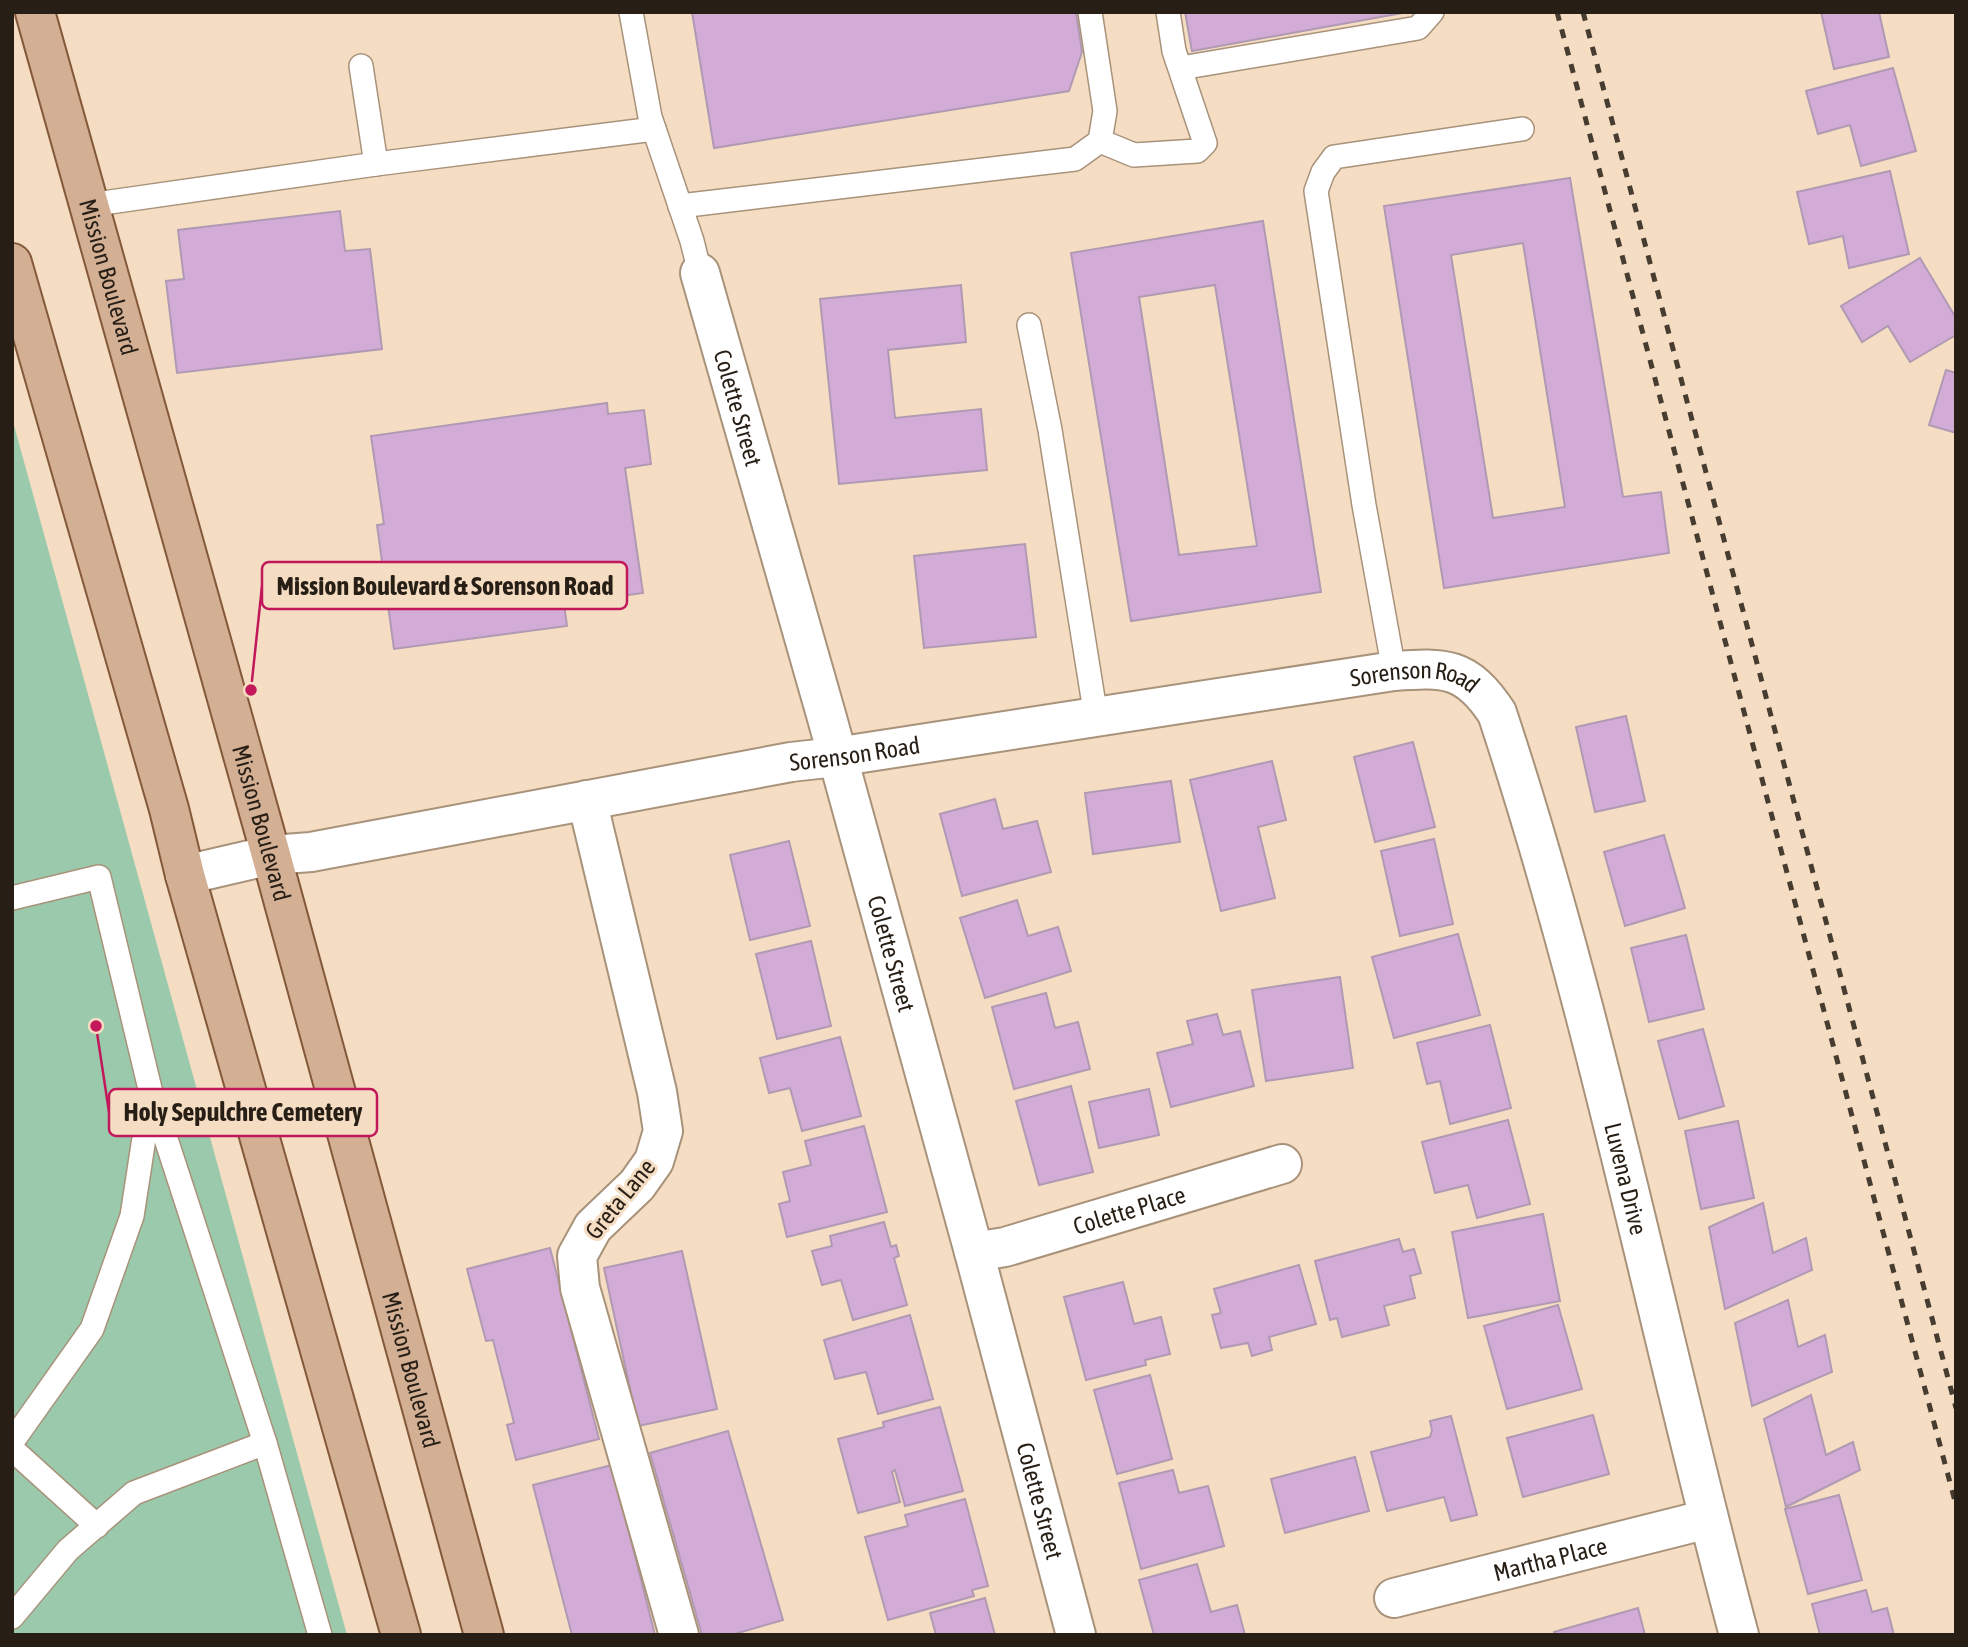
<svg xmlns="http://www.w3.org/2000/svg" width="1968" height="1647" font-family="'Asap Condensed',sans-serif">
<rect width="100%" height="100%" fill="#f5ddc3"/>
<!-- green -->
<polygon fill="#9ac9ac" points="12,418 347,1635 12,1635"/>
<!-- building -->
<g fill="#d2abd6" stroke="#b09ab3" stroke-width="2" fill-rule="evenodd">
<polygon points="692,12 1076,12 1082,52 1069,91 714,148"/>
<polygon points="1185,12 1408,12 1192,51"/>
<polygon points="1821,12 1879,12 1889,57 1834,69"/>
<polygon points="1893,68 1916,151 1861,166 1850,125 1818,134 1806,91"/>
<polygon points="1890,171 1909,254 1849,268 1843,236 1809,244 1797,192"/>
<path d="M1570,178L1623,497L1661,492L1669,553L1444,588L1384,206ZM1523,243L1565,507L1493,518L1451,255Z"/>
<polygon points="340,211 345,251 370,249 382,349 177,373 166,281 184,279 178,230"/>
<path d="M1263,221L1321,592L1131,621L1071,253ZM1215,285L1257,546L1179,555L1139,297Z"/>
<polygon points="1920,258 1956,318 1956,335 1910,362 1888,326 1862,342 1841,306"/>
<polygon points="961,285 966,342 888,350 895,418 981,409 987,470 839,484 820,299"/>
<polygon points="1946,370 1956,373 1956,433 1929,425"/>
<polygon points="607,403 608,414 644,410 651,464 625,468 643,593 564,604 567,626 394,649 377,525 384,524 371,436"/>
<polygon points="1025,544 1036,637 924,648 914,556"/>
<polygon points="1626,716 1645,801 1595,812 1576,727"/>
<polygon points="1413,742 1435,827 1375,842 1354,757"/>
<polygon points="1272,761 1286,820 1258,827 1275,898 1221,911 1190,780"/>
<polygon points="1171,781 1180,842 1093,854 1085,793"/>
<polygon points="995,799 1003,829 1037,821 1051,872 962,896 940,814"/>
<polygon points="1664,835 1685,908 1625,926 1604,852"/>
<polygon points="1434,839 1453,924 1400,936 1381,851"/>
<polygon points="789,841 810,926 750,940 730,855"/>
<polygon points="1017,900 1028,936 1058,927 1071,971 985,998 960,918"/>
<polygon points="1458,934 1480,1015 1394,1038 1372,957"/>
<polygon points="1686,935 1704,1009 1649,1022 1631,948"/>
<polygon points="811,941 831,1026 777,1039 756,954"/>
<polygon points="1340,977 1353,1068 1266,1081 1252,990"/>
<polygon points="1046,993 1055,1028 1078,1022 1090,1069 1014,1089 992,1007"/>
<polygon points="1217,1014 1223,1035 1240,1031 1254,1086 1171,1107 1157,1053 1193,1044 1187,1021"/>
<polygon points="1490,1025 1511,1108 1450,1124 1440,1081 1427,1084 1417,1043"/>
<polygon points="1703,1029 1724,1106 1679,1119 1658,1041"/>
<polygon points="840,1037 861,1116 802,1131 790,1088 769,1093 760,1058"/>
<polygon points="1071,1086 1093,1172 1039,1185 1016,1101"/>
<polygon points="1149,1089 1159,1135 1099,1148 1089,1102"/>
<polygon points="1508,1120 1530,1204 1477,1218 1468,1185 1435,1193 1422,1142"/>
<polygon points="1738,1121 1754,1198 1701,1209 1685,1131"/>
<polygon points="864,1126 887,1212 787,1237 779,1204 790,1201 783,1172 811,1165 805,1141"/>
<polygon points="1763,1203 1773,1253 1806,1238 1812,1270 1725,1309 1709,1227"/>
<polygon points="1543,1214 1560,1301 1468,1318 1452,1232"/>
<polygon points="884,1222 891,1247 896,1245 899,1256 894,1258 907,1305 853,1320 841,1280 822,1285 812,1251 832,1246 830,1236"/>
<polygon points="1399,1239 1403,1252 1414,1249 1421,1273 1410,1276 1415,1298 1384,1306 1389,1325 1342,1337 1337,1318 1330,1320 1315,1261"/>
<polygon points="550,1248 599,1439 516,1460 507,1425 514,1423 493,1340 486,1341 467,1269"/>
<polygon points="682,1251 717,1409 638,1426 604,1268"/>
<polygon points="1299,1265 1316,1324 1269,1337 1272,1350 1252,1356 1248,1343 1221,1348 1212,1315 1221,1313 1214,1289"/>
<polygon points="1123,1282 1134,1324 1161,1317 1170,1354 1145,1360 1146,1365 1086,1380 1064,1297"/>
<polygon points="1788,1300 1798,1347 1825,1335 1832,1372 1752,1406 1735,1323"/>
<polygon points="1558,1305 1582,1389 1507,1409 1484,1326"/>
<polygon points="910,1315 933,1399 878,1414 866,1372 835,1379 824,1340"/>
<polygon points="1150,1375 1172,1459 1117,1474 1094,1390"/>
<polygon points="1811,1395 1826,1455 1853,1442 1860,1470 1786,1507 1764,1419"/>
<polygon points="940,1407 963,1491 905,1506 895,1470 892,1472 900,1502 858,1513 838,1439 884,1427 883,1422"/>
<polygon points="1593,1415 1609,1474 1523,1497 1507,1438"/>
<polygon points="1451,1416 1477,1515 1451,1521 1444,1497 1387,1511 1371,1452 1430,1437 1432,1430 1430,1421"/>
<polygon points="728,1431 783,1620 731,1635 702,1635 650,1453"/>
<polygon points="1355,1457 1369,1511 1285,1533 1271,1479"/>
<polygon points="612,1465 655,1635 572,1635 533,1485"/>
<polygon points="1173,1470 1179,1493 1208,1486 1224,1546 1141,1569 1119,1483"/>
<polygon points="1839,1495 1862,1580 1808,1594 1785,1509"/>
<polygon points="965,1499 988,1586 972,1590 974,1596 888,1620 865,1537 908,1526 905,1515"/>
<polygon points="1197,1564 1211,1612 1237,1605 1245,1635 1154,1635 1139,1580"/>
<polygon points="1866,1590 1872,1612 1887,1608 1894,1635 1820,1635 1812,1604"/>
<polygon points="985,1598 995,1635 936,1635 930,1613"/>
<polygon points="1638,1608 1645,1635 1555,1635 1554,1632"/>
</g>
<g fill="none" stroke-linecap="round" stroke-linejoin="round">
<!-- service casing -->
<g stroke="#a8927a" stroke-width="26">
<g id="service">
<polyline points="631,12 650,117 692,241 700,273"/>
<polyline points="361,66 376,164"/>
<polyline points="1181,68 1418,28 1432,12"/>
<polyline points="1100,141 1134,155 1197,151 1205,143 1174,51 1168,12"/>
<polyline points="89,205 376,164 654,129"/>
<polyline points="680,206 1075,159 1100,141 1105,111 1090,12"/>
<polyline points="1029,325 1050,430 1096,717"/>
<polyline points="1394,671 1364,505 1316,191 1323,172 1334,157 1522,129"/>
<polyline points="12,898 99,877 151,1093 265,1443 320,1635"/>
<polyline points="12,1442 92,1329 132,1216 150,1099"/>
<polyline points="12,1449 97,1526"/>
<polyline points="12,1617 68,1550 134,1493 265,1443"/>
</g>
</g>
<!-- minor casing -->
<g stroke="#a8927a" stroke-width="42">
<g id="minor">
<path id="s1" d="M700,273L827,718L974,1252L1076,1635"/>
<polyline points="587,800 657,1092 663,1131 654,1161 637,1185 593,1227 577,1256 580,1288 679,1635"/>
<path id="s2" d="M185,875L271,855L311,852L791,762L836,757L1394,671C1445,667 1467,667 1497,713C1597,1015 1657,1328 1739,1635"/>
<path id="s3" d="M974,1252L1005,1247L1282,1164"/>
<path id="s4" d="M1394,1598L1708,1519"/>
</g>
</g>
<!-- primary casing -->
<g stroke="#845939" stroke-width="42">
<g id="primary">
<path id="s5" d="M35,12L271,855L484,1635"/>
<polyline points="12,263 169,809 185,875 401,1635"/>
</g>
</g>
<!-- service -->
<use href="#service" stroke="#fff" stroke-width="23"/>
<!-- minor -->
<use href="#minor" stroke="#fff" stroke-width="38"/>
<!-- primary -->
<use href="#primary" stroke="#d3af94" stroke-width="38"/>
<!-- rail -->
<g stroke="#473c30" stroke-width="5" stroke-dasharray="9 9" stroke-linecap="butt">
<polyline points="1557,12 1956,1505"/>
<polyline points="1583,12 1956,1408"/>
</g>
</g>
<g text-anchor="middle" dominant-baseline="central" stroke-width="6" stroke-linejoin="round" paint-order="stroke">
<!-- street labels -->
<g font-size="24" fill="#271e15" stroke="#f5ddc3">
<text stroke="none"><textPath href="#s5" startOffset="275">Mission Boulevard</textPath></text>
<text stroke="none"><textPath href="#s1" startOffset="140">Colette Street</textPath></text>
<text stroke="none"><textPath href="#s2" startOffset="1248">Sorenson Road</textPath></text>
<text stroke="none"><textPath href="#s2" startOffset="681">Sorenson Road</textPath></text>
<text stroke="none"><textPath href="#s5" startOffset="842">Mission Boulevard</textPath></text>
<text stroke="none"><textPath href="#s1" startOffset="707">Colette Street</textPath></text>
<text stroke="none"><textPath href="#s2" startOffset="1830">Luvena Drive</textPath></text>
<text transform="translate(620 1199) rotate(-51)">Greta Lane</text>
<text stroke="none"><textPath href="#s3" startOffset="161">Colette Place</textPath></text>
<text stroke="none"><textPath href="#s5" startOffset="1409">Mission Boulevard</textPath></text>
<text stroke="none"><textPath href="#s1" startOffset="1274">Colette Street</textPath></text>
<text stroke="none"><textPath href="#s4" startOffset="161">Martha Place</textPath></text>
</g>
</g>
<!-- callouts -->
<path fill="none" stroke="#c2185b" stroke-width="2.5" d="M251 690L262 586M96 1026L109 1112"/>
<g fill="#c2185b" stroke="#f5ddc3" stroke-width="2.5">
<circle cx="251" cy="690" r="7"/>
<circle cx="96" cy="1026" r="7"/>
</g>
<g fill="#f5ddc3" stroke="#c2185b" stroke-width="2.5">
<rect x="262" y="562" width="365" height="47" rx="7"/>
<rect x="109" y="1089" width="268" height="47" rx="7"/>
</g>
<g font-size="26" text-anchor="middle" font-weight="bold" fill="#271e15">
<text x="445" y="595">Mission Boulevard &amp; Sorenson Road</text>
<text x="243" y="1121">Holy Sepulchre Cemetery</text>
</g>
<!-- border -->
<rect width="1968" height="1647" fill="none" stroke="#271e15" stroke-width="28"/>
</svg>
